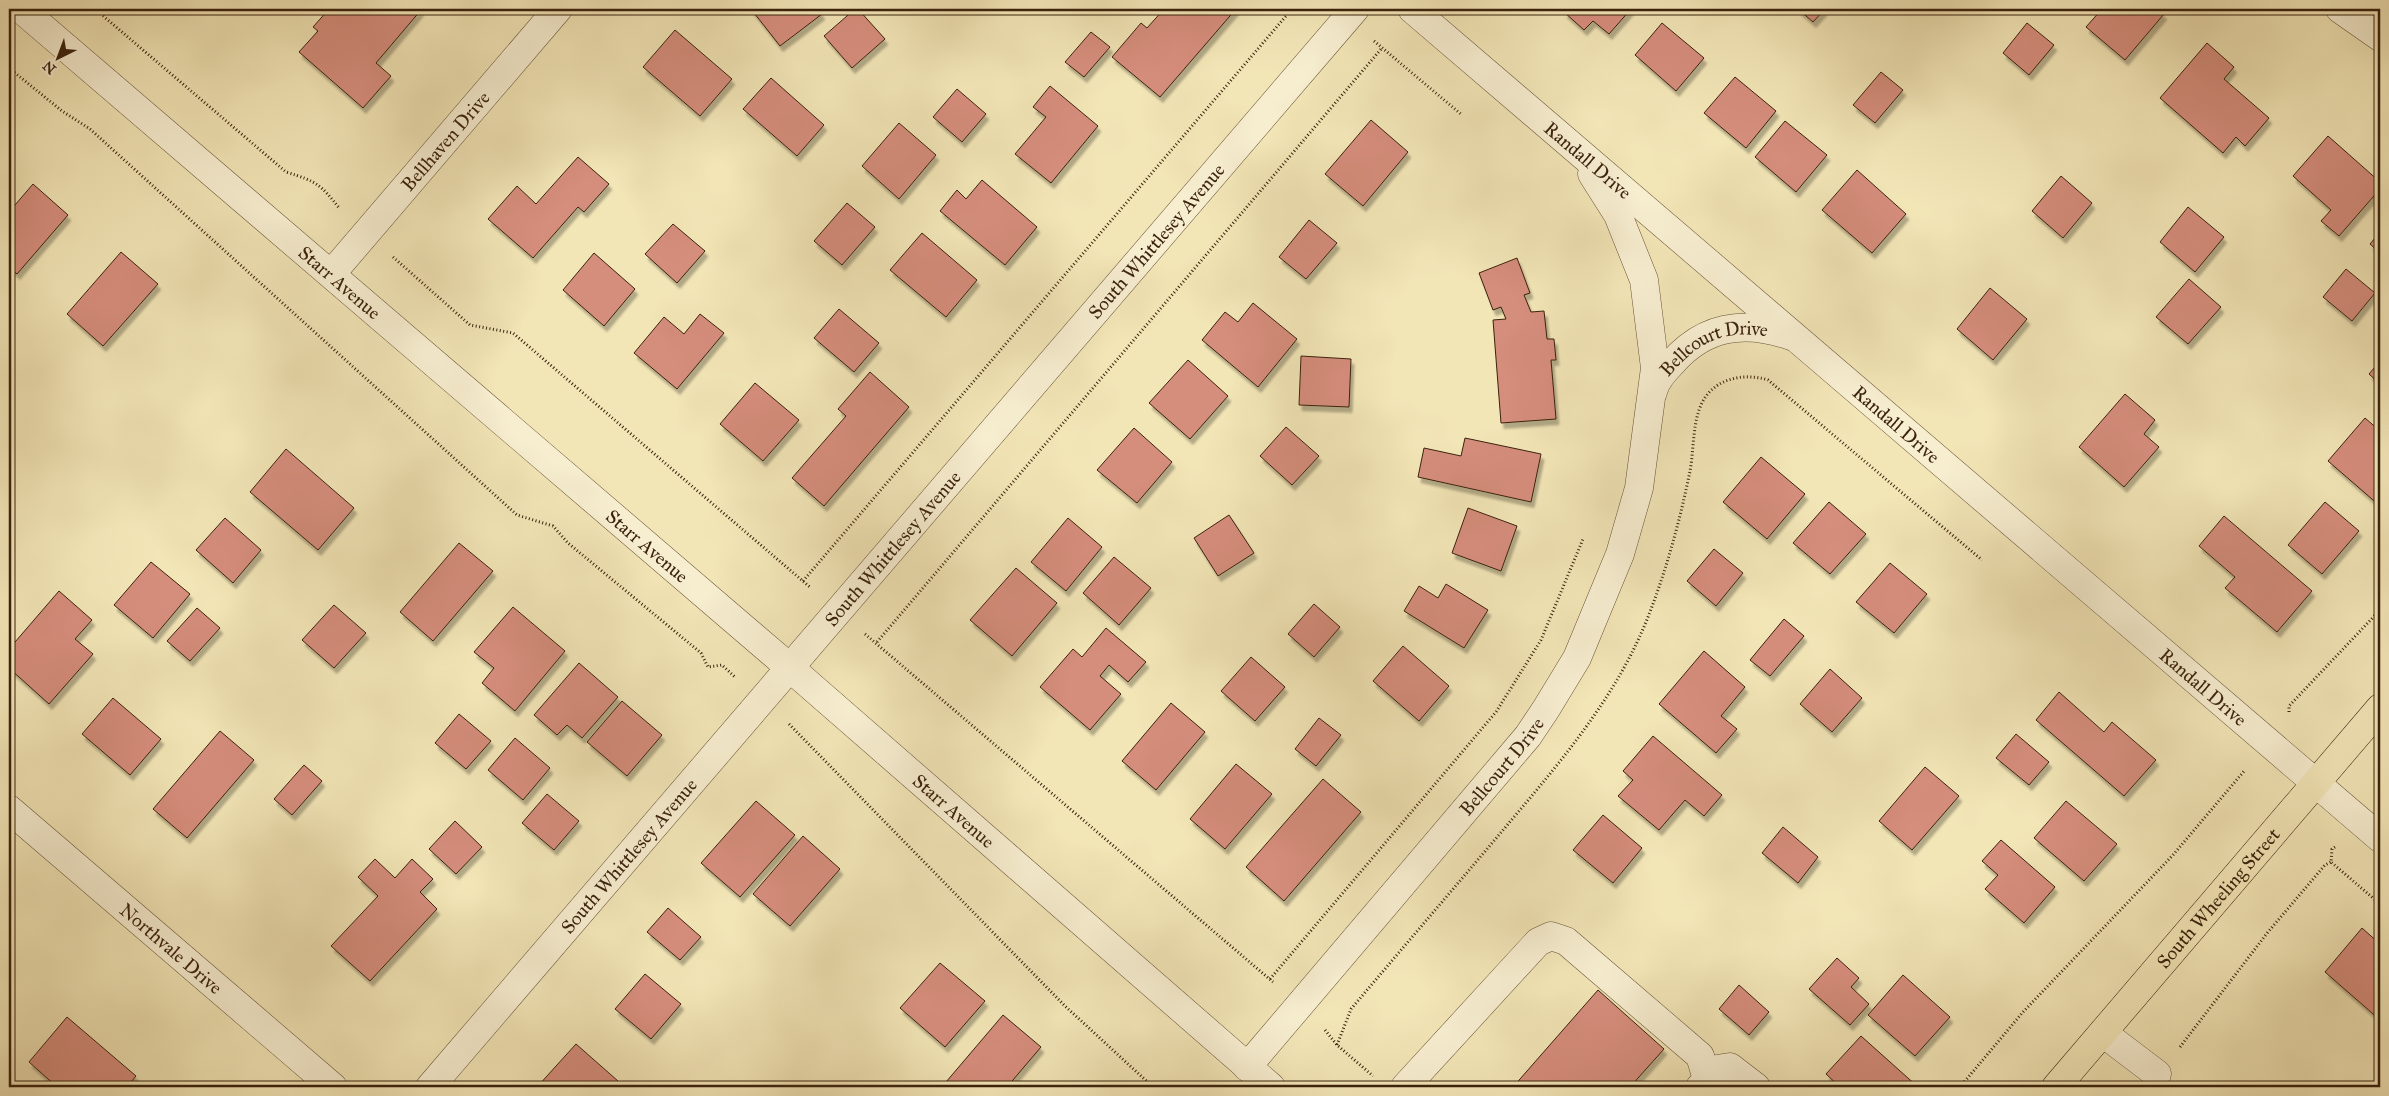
<svg xmlns="http://www.w3.org/2000/svg" width="2389" height="1096" font-family="'IM FELL Great Primer',serif">
<defs>
<filter id="shadow"><feDropShadow dx="3" dy="5.5" stdDeviation="1" flood-color="#0004"/></filter>
</defs>
<rect width="100%" height="100%" fill="#f2e5b6"/>
<filter id="stains"><feTurbulence type="fractalNoise" baseFrequency=".004" numOctaves="4"/><feColorMatrix values="0 0 0 0 .2 0 0 0 0 .09 0 0 0 0 .02 0 0 0 .5 -.17"/></filter>
<radialGradient id="worn" r=".72"><stop offset=".6" stop-color="#630" stop-opacity="0"/><stop offset="1" stop-color="#630" stop-opacity=".3"/></radialGradient>
<!-- building -->
<g fill="#d58d7c" stroke="#3b220d" filter="url(#shadow)">
<polygon points="329,9 421,10 376,63 391,76 363,108 299,52 318,31 313,27"/>
<polygon points="751,9 818,9 822,14 780,46"/>
<polygon points="855,9 858,9 885,39 852,68 824,36"/>
<polygon points="1164,9 1236,9 1160,97 1112,57 1141,23 1147,28"/>
<polygon points="1567,9 1631,9 1609,34 1593,21 1584,30 1564,12"/>
<polygon points="1798,9 1825,9 1813,22"/>
<polygon points="2102,9 2158,9 2164,14 2125,60 2086,27"/>
<polygon points="1662,23 1704,58 1676,91 1635,55"/>
<polygon points="2027,23 2054,45 2029,75 2003,53"/>
<polygon points="675,30 732,79 700,116 643,67"/>
<polygon points="1091,32 1110,47 1084,77 1065,62"/>
<polygon points="2207,43 2234,67 2224,79 2269,118 2245,146 2236,137 2223,153 2160,98"/>
<polygon points="1881,72 1903,90 1875,123 1853,105"/>
<polygon points="1735,77 1776,111 1746,148 1704,113"/>
<polygon points="771,78 824,125 797,156 743,109"/>
<polygon points="1050,86 1098,126 1051,183 1015,154 1046,117 1033,107"/>
<polygon points="957,89 986,114 962,142 933,117"/>
<polygon points="1371,120 1408,152 1363,206 1325,174"/>
<polygon points="1785,121 1827,155 1796,192 1755,157"/>
<polygon points="899,123 936,155 899,199 862,166"/>
<polygon points="2328,136 2380,182 2380,189 2339,236 2321,221 2331,210 2293,176"/>
<polygon points="578,157 609,184 584,212 578,207 533,258 488,219 517,186 536,204"/>
<polygon points="1857,170 1906,214 1872,253 1822,210"/>
<polygon points="2061,176 2092,203 2063,238 2032,211"/>
<polygon points="982,180 1037,227 1005,265 940,211 957,190 966,199"/>
<polygon points="33,184 68,215 17,274 9,267 9,212"/>
<polygon points="847,203 875,227 842,265 814,241"/>
<polygon points="2188,207 2224,237 2195,272 2160,242"/>
<polygon points="1309,220 1337,243 1306,279 1279,257"/>
<polygon points="673,224 705,251 677,283 645,254"/>
<polygon points="2380,232 2380,253 2370,244"/>
<polygon points="922,233 977,280 946,317 890,270"/>
<polygon points="121,252 158,284 103,346 67,314"/>
<polygon points="594,253 635,289 604,326 563,290"/>
<polygon points="1517,258 1530,293 1524,295 1531,312 1544,311 1547,339 1554,339 1556,360 1551,360 1556,419 1501,423 1493,320 1506,319 1501,307 1493,310 1479,273"/>
<polygon points="2346,269 2375,293 2352,321 2323,297"/>
<polygon points="2189,279 2221,307 2188,344 2156,317"/>
<polygon points="1990,288 2027,319 1993,360 1957,329"/>
<polygon points="1253,303 1297,339 1258,387 1202,340 1225,312 1238,322"/>
<polygon points="839,309 879,343 854,372 814,338"/>
<polygon points="700,314 724,333 677,389 634,353 664,317 684,334"/>
<polygon points="1301,356 1351,359 1349,407 1299,405"/>
<polygon points="1188,360 1228,396 1190,439 1149,403"/>
<polygon points="2380,361 2380,384 2369,374"/>
<polygon points="870,372 909,407 824,506 792,478 846,416 838,409"/>
<polygon points="755,383 799,420 763,461 720,424"/>
<polygon points="2125,394 2155,420 2144,434 2159,447 2124,487 2079,447"/>
<polygon points="2365,418 2380,431 2380,506 2328,461"/>
<polygon points="1286,427 1319,456 1292,485 1260,456"/>
<polygon points="1134,428 1172,462 1137,503 1097,470"/>
<polygon points="1465,438 1541,454 1531,502 1418,477 1424,448 1461,456"/>
<polygon points="286,449 354,508 318,550 250,492"/>
<polygon points="1761,457 1805,494 1767,539 1723,502"/>
<polygon points="1829,502 1866,534 1830,574 1793,543"/>
<polygon points="2325,502 2359,531 2322,574 2288,545"/>
<polygon points="1468,508 1517,526 1501,571 1452,553"/>
<polygon points="1229,515 1254,553 1218,576 1194,538"/>
<polygon points="2224,516 2312,591 2277,632 2225,588 2235,577 2199,546"/>
<polygon points="225,518 261,550 233,583 196,550"/>
<polygon points="1068,518 1102,547 1066,591 1031,562"/>
<polygon points="459,543 493,571 433,641 400,612"/>
<polygon points="1714,549 1743,573 1716,606 1687,581"/>
<polygon points="1114,557 1151,588 1119,625 1083,593"/>
<polygon points="151,562 190,594 153,638 114,605"/>
<polygon points="1890,563 1927,594 1894,633 1856,602"/>
<polygon points="1016,568 1057,603 1012,656 970,620"/>
<polygon points="1446,584 1488,610 1464,648 1404,611 1419,586 1438,598"/>
<polygon points="59,591 92,620 75,639 93,654 49,704 9,668 9,649"/>
<polygon points="1314,604 1340,627 1314,657 1288,634"/>
<polygon points="334,605 366,633 334,668 302,640"/>
<polygon points="513,607 565,651 515,711 482,683 494,668 474,652"/>
<polygon points="197,608 220,628 190,661 167,641"/>
<polygon points="1784,619 1804,636 1770,676 1750,660"/>
<polygon points="1106,628 1146,662 1128,682 1109,665 1100,676 1121,694 1090,730 1040,687 1073,649 1082,657"/>
<polygon points="1403,646 1449,686 1419,721 1373,681"/>
<polygon points="1704,651 1745,687 1721,716 1737,729 1716,753 1659,704"/>
<polygon points="1251,657 1285,687 1255,721 1221,691"/>
<polygon points="579,663 618,697 582,738 567,725 557,735 534,715"/>
<polygon points="1830,669 1862,698 1832,732 1800,704"/>
<polygon points="2059,692 2104,732 2112,722 2156,760 2124,796 2036,720"/>
<polygon points="113,698 161,739 130,775 82,734"/>
<polygon points="622,701 662,735 627,776 587,742"/>
<polygon points="1171,703 1205,732 1156,790 1122,761"/>
<polygon points="459,714 491,741 466,769 435,743"/>
<polygon points="1319,718 1341,735 1316,766 1295,749"/>
<polygon points="220,731 254,760 187,838 153,809"/>
<polygon points="2016,734 2049,762 2029,785 1996,758"/>
<polygon points="1653,736 1722,795 1704,816 1685,800 1659,830 1618,796 1633,780 1623,771"/>
<polygon points="515,738 550,768 523,800 488,770"/>
<polygon points="1236,764 1272,794 1225,849 1190,819"/>
<polygon points="304,765 322,781 292,815 274,799"/>
<polygon points="1925,767 1959,796 1912,850 1879,821"/>
<polygon points="1323,779 1361,812 1284,901 1246,867"/>
<polygon points="547,794 579,821 554,850 522,823"/>
<polygon points="756,801 795,835 740,897 701,863"/>
<polygon points="2066,801 2117,844 2084,881 2034,838"/>
<polygon points="1603,815 1642,848 1613,883 1573,850"/>
<polygon points="455,821 482,847 456,874 429,849"/>
<polygon points="1783,827 1818,857 1798,883 1762,853"/>
<polygon points="803,836 840,869 790,926 753,894"/>
<polygon points="2001,840 2055,887 2024,923 1985,889 1998,875 1982,861"/>
<polygon points="375,859 395,878 412,859 433,879 420,892 437,909 370,981 331,946 378,896 358,877"/>
<polygon points="668,908 701,937 680,960 647,932"/>
<polygon points="2362,928 2380,944 2380,1020 2325,972"/>
<polygon points="1837,958 1859,978 1851,987 1869,1004 1850,1025 1809,989"/>
<polygon points="940,963 985,1001 945,1047 900,1008"/>
<polygon points="645,974 681,1004 651,1039 615,1009"/>
<polygon points="1903,975 1950,1017 1915,1056 1868,1015"/>
<polygon points="1739,985 1769,1012 1749,1035 1719,1009"/>
<polygon points="1598,990 1664,1049 1630,1087 1513,1087"/>
<polygon points="1003,1015 1041,1047 1007,1087 951,1087 946,1082"/>
<polygon points="67,1017 136,1076 127,1087 57,1087 29,1062"/>
<polygon points="1861,1036 1918,1087 1840,1087 1826,1074"/>
<polygon points="576,1044 618,1081 612,1087 537,1087"/>
</g>
<g fill="none" stroke-linecap="round" stroke-linejoin="round">
<!-- minor casing -->
<g stroke="#695337" stroke-width="29">
<g id="minor">
<path id="s1" d="M21,9L789,667L1271,1087"/>
<path id="s2" d="M1412,9L2380,838"/>
<polyline points="2340,9 2380,37"/>
<path id="s3" d="M332,273L558,9"/>
<path id="s4" d="M1653,392C1655,381 1665,370 1672,363C1705,325 1745,320 1791,336"/>
<path id="s5" d="M9,809L333,1087"/>
<polyline points="2103,1033 2157,1074"/>
<path id="s6" d="M1247,1067L1528,736L1546,709L1577,658L1620,554L1639,488L1655,368L1644,280L1618,215L1592,174"/>
<path id="s7" d="M430,1087L1355,9"/>
<polyline points="1405,1087 1538,942 1551,936 1566,941 1700,1056 1707,1079"/>
<polyline points="1700,1087 1717,1069 1730,1067 1756,1087"/>
</g>
</g>
<!-- major casing -->
<g stroke="#3b220d" stroke-width="29">
<g id="major">
<path id="s8" d="M2056,1087L2380,708"/>
</g>
</g>
<!-- path -->
<g stroke="#3b220d" stroke-width="3" stroke-dasharray="1 2.5" stroke-linecap="butt">
<path d="M95,9L286,172C318,182 320,184 340,209"/>
<polyline points="1374,41 1462,115"/>
<polyline points="9,68 62,111 90,129 517,515 553,526 568,543 701,653 708,667 722,665 735,677"/>
<polyline points="393,257 470,325 513,333 811,588"/>
<polyline points="803,581 1292,9"/>
<polyline points="865,634 1273,982"/>
<polyline points="877,642 1382,48"/>
<polyline points="2289,712 2289,706 2380,610"/>
<polyline points="789,724 1065,1006 1153,1087"/>
<polyline points="2335,847 2332,849 2331,862 2380,904"/>
<polyline points="1270,979 1496,712 1541,640 1583,539"/>
<polyline points="1325,1030 1337,1045 1373,1076"/>
<path d="M1337,1045L1351,1009C1400,951 1449,894 1498,836C1555,768 1615,701 1648,617C1666,571 1679,524 1689,476C1694,455 1692,425 1701,405C1712,379 1743,372 1768,380L1982,560"/>
<polyline points="2180,1047 2268,932 2325,865 2331,862"/>
<polyline points="1960,1087 2023,1012 2173,855 2245,770"/>
</g>
<!-- minor -->
<use href="#minor" stroke="#f7eed0" stroke-width="28"/>
<!-- major -->
<use href="#major" stroke="#f2e5b6" stroke-width="28"/>
</g>
<g text-anchor="middle" dominant-baseline="central" stroke-width="4.5" stroke-linejoin="round" paint-order="stroke">
<!-- street labels -->
<g font-size="19" fill="#3b220d" stroke="#f7eed0">
<text stroke="none"><textPath href="#s3" startOffset="174">Bellhaven Drive</textPath></text>
<text stroke="none"><textPath href="#s2" startOffset="232">Randall Drive</textPath></text>
<text stroke="none"><textPath href="#s7" startOffset="1115">South Whittlesey Avenue</textPath></text>
<text stroke="none"><textPath href="#s1" startOffset="420">Starr Avenue</textPath></text>
<text stroke="none"><textPath href="#s4" startOffset="82">Bellcourt Drive</textPath></text>
<text stroke="none"><textPath href="#s2" startOffset="638">Randall Drive</textPath></text>
<text stroke="none"><textPath href="#s1" startOffset="825">Starr Avenue</textPath></text>
<text stroke="none"><textPath href="#s7" startOffset="710">South Whittlesey Avenue</textPath></text>
<text stroke="none"><textPath href="#s2" startOffset="1042">Randall Drive</textPath></text>
<text stroke="none"><textPath href="#s6" startOffset="394">Bellcourt Drive</textPath></text>
<text stroke="none"><textPath href="#s1" startOffset="1230">Starr Avenue</textPath></text>
<text stroke="none"><textPath href="#s7" startOffset="305">South Whittlesey Avenue</textPath></text>
<text stroke="none"><textPath href="#s8" startOffset="249">South Wheeling Street</textPath></text>
<text stroke="none"><textPath href="#s5" startOffset="214">Northvale Drive</textPath></text>
</g>
</g>
<!-- margin -->
<rect width="2389" height="1096" fill="none" stroke="#f2e5b6" stroke-width="30"/>
<rect x="10" y="10" width="2369" height="1076" fill="none" stroke="#3b220d" stroke-width="2.5"/>
<rect x="15" y="15" width="2359" height="1066" fill="none" stroke="#3b220d"/>
<!-- north arrow -->
<g transform="translate(58 58) rotate(222)" stroke="#f7eed0" stroke-width="4" paint-order="stroke">
<path d="M0-4L9 19L0 12L-9 19Z" fill="#3b220d"/>
<text y="-8" font-size="14" font-weight="bold" text-anchor="middle" fill="#3b220d">N</text>
</g>
<rect width="100%" height="100%" filter="url(#stains)"/>
<rect width="100%" height="100%" fill="url(#worn)"/>
</svg>
